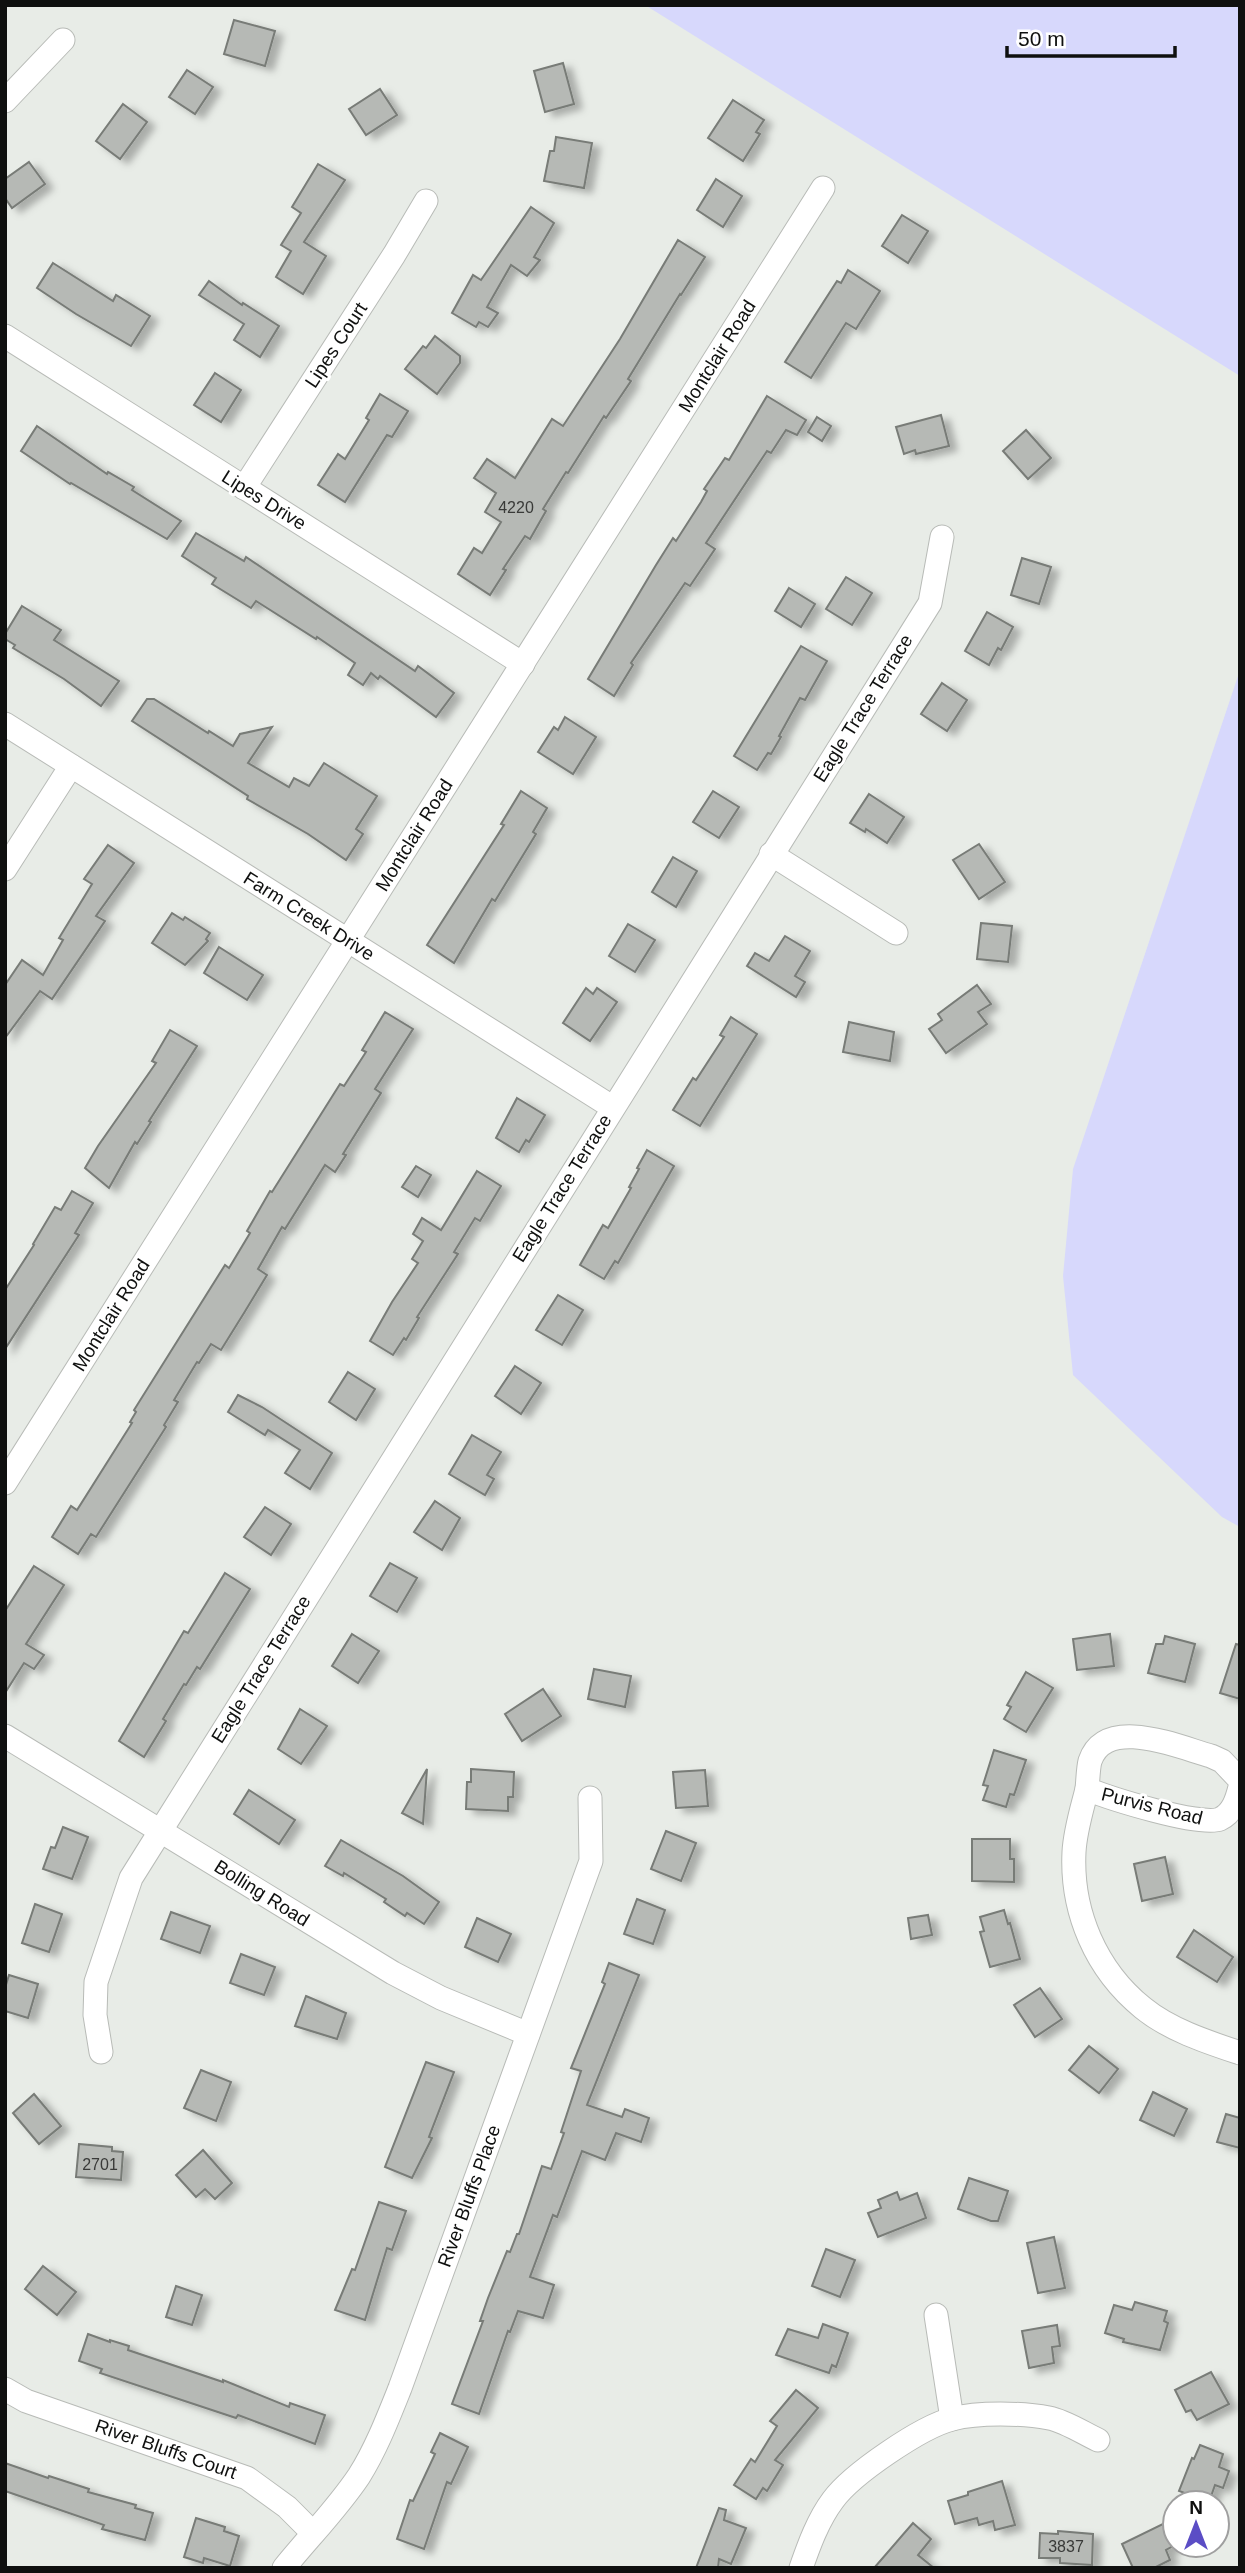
<svg xmlns="http://www.w3.org/2000/svg" width="1245" height="2573" font-family="Arial,sans-serif">
<defs>
<filter id="shadow"><feDropShadow dx="8" dy="4.5" stdDeviation="3.5" flood-color="#0004"/></filter>
</defs>
<rect width="100%" height="100%" fill="#e8ece7"/>
<!-- green -->
<g fill="#d7d8fc">
<polygon points="645,5 1240,5 1240,376"/>
<polygon points="1240,670 1240,1527 1222,1517 1073,1375 1063,1276 1073,1169"/>
</g>
<!-- building -->
<g fill="#b6b9b5" stroke="#787b77" stroke-width="2" filter="url(#shadow)">
<polygon points="234,20 275,31 265,66 224,54"/>
<polygon points="563,63 574,104 545,112 534,71"/>
<polygon points="187,70 213,87 195,114 169,97"/>
<polygon points="380,89 397,115 366,135 349,109"/>
<polygon points="733,100 764,120 756,132 760,134 743,161 708,138"/>
<polygon points="123,104 147,122 120,159 96,141"/>
<polygon points="556,137 592,143 584,188 544,181 550,151 554,151"/>
<polygon points="29,162 45,184 12,208 5,198 5,179"/>
<polygon points="318,164 345,180 304,242 326,256 303,294 276,277 291,251 281,245 301,213 292,207"/>
<polygon points="716,179 742,196 723,227 697,210"/>
<polygon points="531,207 554,223 534,257 540,260 527,276 511,265 487,307 498,313 488,327 479,322 476,327 452,313 473,275 481,280"/>
<polygon points="902,215 928,231 908,263 882,246"/>
<polygon points="678,240 705,257 681,295 680,294 628,379 631,381 606,418 604,416 568,473 566,472 543,509 546,511 530,539 525,536 503,569 506,570 490,595 458,574 474,548 482,553 501,522 485,512 496,493 474,478 487,459 515,478 552,419 563,426 620,339"/>
<polygon points="53,263 113,301 116,295 150,316 131,346 76,314 37,288"/>
<polygon points="848,270 880,291 856,329 846,323 811,378 785,362 837,281 841,283"/>
<polygon points="209,281 242,305 243,303 279,326 260,357 234,340 244,324 199,295"/>
<polygon points="435,336 460,356 460,363 437,394 405,369 423,346 426,348"/>
<polygon points="215,373 241,390 221,422 194,405"/>
<polygon points="380,394 408,411 392,437 387,435 345,502 318,485 338,454 345,459 369,420 366,418"/>
<polygon points="767,396 806,420 797,435 786,430 771,453 767,451 706,543 715,549 690,586 685,583 631,663 633,665 614,696 588,679 656,565 673,538 676,541 701,502 707,491 704,489 725,458 729,460"/>
<polygon points="941,415 949,446 916,454 915,450 904,454 896,427"/>
<polygon points="817,417 831,426 822,441 808,432"/>
<polygon points="37,426 107,474 108,472 134,487 132,490 181,521 167,539 71,483 70,484 21,451"/>
<polygon points="1026,430 1051,458 1028,479 1003,451"/>
<polygon points="196,533 244,561 246,557 415,671 418,666 454,693 436,717 380,676 378,679 371,673 363,685 348,675 355,663 317,637 316,639 256,601 251,608 212,584 216,578 182,556"/>
<polygon points="1022,558 1051,567 1039,604 1011,595"/>
<polygon points="846,577 872,593 852,625 826,609"/>
<polygon points="789,588 815,604 801,627 775,611"/>
<polygon points="22,606 61,630 54,640 119,681 101,706 64,679 13,648 15,645 5,639 5,634"/>
<polygon points="987,612 1013,627 1001,650 998,648 989,665 965,651"/>
<polygon points="801,646 827,661 805,700 800,698 779,736 781,737 771,754 768,753 757,770 734,756"/>
<polygon points="942,683 967,700 947,731 921,714"/>
<polygon points="147,699 154,699 208,733 209,731 233,746 240,734 272,727 248,763 289,787 294,778 309,786 324,763 377,796 356,829 363,834 346,860 308,834 247,799 248,796 132,721"/>
<polygon points="565,717 596,737 573,774 538,752 554,727 558,730"/>
<polygon points="521,791 547,808 533,832 536,834 495,901 492,899 454,963 427,945 504,825 501,824"/>
<polygon points="713,791 739,807 719,838 693,822"/>
<polygon points="869,794 904,817 887,843 866,829 865,832 850,823"/>
<polygon points="979,844 1005,882 979,899 953,860"/>
<polygon points="108,845 134,863 96,916 105,921 52,999 40,991 5,1038 5,985 22,960 43,975 63,940 59,938 92,884 84,879"/>
<polygon points="673,857 697,871 676,907 652,892"/>
<polygon points="172,913 183,920 185,917 210,933 206,939 208,941 185,965 152,943"/>
<polygon points="981,923 1012,926 1008,962 977,959"/>
<polygon points="628,924 655,940 635,972 609,956"/>
<polygon points="785,936 810,951 795,976 805,982 796,997 747,966 755,953 769,961"/>
<polygon points="219,947 263,975 247,1000 204,973"/>
<polygon points="977,985 991,1004 978,1012 987,1024 946,1053 929,1029 942,1020 938,1014"/>
<polygon points="586,988 593,994 597,988 617,1002 590,1041 563,1023"/>
<polygon points="385,1012 413,1029 375,1089 381,1093 343,1154 346,1155 335,1172 325,1165 285,1229 282,1227 258,1269 267,1275 244,1313 221,1350 211,1344 199,1363 197,1362 174,1400 178,1402 164,1425 166,1427 96,1537 91,1534 78,1554 52,1537 71,1506 77,1510 132,1423 130,1422 136,1412 134,1410 225,1265 229,1268 250,1233 247,1231 270,1191 272,1192 340,1084 344,1086 366,1052 362,1050"/>
<polygon points="731,1017 757,1034 700,1126 673,1110 693,1078 696,1080 724,1037 720,1035"/>
<polygon points="849,1022 894,1032 890,1061 843,1052"/>
<polygon points="170,1030 197,1046 149,1121 151,1122 137,1144 135,1142 109,1188 85,1168 98,1146 156,1063 152,1061"/>
<polygon points="517,1098 545,1115 529,1142 526,1140 519,1152 496,1138"/>
<polygon points="647,1150 674,1166 618,1263 615,1261 604,1279 580,1265 603,1225 608,1228 631,1188 629,1187 639,1169 637,1168"/>
<polygon points="416,1166 431,1175 418,1197 402,1187"/>
<polygon points="477,1171 501,1186 480,1221 475,1218 454,1252 458,1254 417,1317 419,1318 406,1340 404,1338 393,1355 370,1341 392,1302 418,1263 412,1259 423,1241 413,1234 422,1218 441,1230"/>
<polygon points="72,1191 93,1203 75,1233 79,1235 5,1349 5,1290 34,1245 33,1244 55,1207 61,1210"/>
<polygon points="558,1295 583,1310 562,1345 536,1330"/>
<polygon points="515,1366 541,1383 521,1414 495,1396"/>
<polygon points="348,1372 375,1389 356,1420 329,1402"/>
<polygon points="238,1395 262,1407 332,1453 310,1489 285,1473 300,1450 268,1430 265,1435 228,1412"/>
<polygon points="472,1435 501,1452 487,1475 494,1479 485,1495 449,1474"/>
<polygon points="435,1501 460,1518 442,1550 414,1532"/>
<polygon points="265,1507 291,1524 271,1555 244,1537"/>
<polygon points="390,1563 417,1578 397,1612 370,1596"/>
<polygon points="34,1566 64,1585 26,1644 44,1655 34,1669 24,1663 5,1693 5,1611"/>
<polygon points="225,1573 250,1589 200,1669 197,1667 186,1685 184,1684 163,1719 166,1721 144,1757 119,1741 184,1631 188,1633"/>
<polygon points="352,1634 379,1651 358,1683 332,1666"/>
<polygon points="1110,1634 1114,1666 1077,1670 1073,1639"/>
<polygon points="1165,1636 1195,1644 1185,1682 1148,1673 1156,1644 1163,1644"/>
<polygon points="1236,1644 1240,1645 1240,1699 1220,1693"/>
<polygon points="594,1669 631,1676 625,1707 588,1699"/>
<polygon points="1026,1672 1053,1688 1026,1732 1004,1719 1011,1707 1007,1705"/>
<polygon points="543,1689 561,1716 522,1741 505,1714"/>
<polygon points="300,1709 327,1726 301,1764 278,1749"/>
<polygon points="994,1750 1026,1760 1014,1795 1010,1794 1006,1807 983,1800 988,1786 983,1785"/>
<polygon points="427,1769 423,1824 402,1813"/>
<polygon points="471,1769 514,1772 513,1797 508,1797 508,1811 466,1809 467,1782 471,1782"/>
<polygon points="705,1770 708,1806 676,1808 673,1772"/>
<polygon points="249,1790 295,1820 279,1844 234,1814"/>
<polygon points="63,1827 88,1837 72,1879 43,1869 51,1847 55,1848"/>
<polygon points="666,1831 696,1843 681,1881 651,1869"/>
<polygon points="972,1839 1010,1839 1010,1859 1014,1859 1014,1882 972,1881"/>
<polygon points="341,1840 403,1876 439,1902 424,1924 407,1913 405,1916 384,1902 386,1899 344,1873 343,1876 325,1866"/>
<polygon points="1165,1857 1173,1894 1142,1901 1134,1864"/>
<polygon points="637,1899 665,1910 653,1944 624,1934"/>
<polygon points="35,1904 62,1914 49,1952 22,1943"/>
<polygon points="1004,1910 1008,1924 1010,1923 1020,1959 990,1967 980,1932 984,1931 980,1917"/>
<polygon points="171,1912 210,1926 200,1953 161,1939"/>
<polygon points="928,1915 932,1935 911,1939 908,1918"/>
<polygon points="477,1918 511,1934 498,1962 465,1947"/>
<polygon points="1194,1930 1233,1957 1217,1982 1177,1957"/>
<polygon points="241,1954 275,1967 264,1995 230,1983"/>
<polygon points="609,1963 639,1975 587,2105 622,2117 625,2109 649,2118 641,2142 616,2133 605,2160 582,2151 557,2217 553,2215 530,2277 554,2285 543,2318 518,2311 510,2332 508,2331 479,2414 452,2404 483,2321 480,2321 488,2298 507,2251 510,2252 517,2234 519,2234 542,2166 551,2169 564,2133 561,2132 581,2071 571,2068 605,1984 602,1982"/>
<polygon points="9,1975 38,1984 28,2018 5,2011 5,1988"/>
<polygon points="1040,1988 1062,2019 1035,2037 1014,2005"/>
<polygon points="306,1996 346,2013 337,2039 295,2026"/>
<polygon points="1089,2046 1118,2069 1099,2093 1069,2070"/>
<polygon points="426,2062 454,2072 429,2137 432,2138 412,2178 385,2167"/>
<polygon points="201,2070 231,2082 216,2121 184,2108"/>
<polygon points="1153,2092 1187,2109 1174,2136 1140,2120"/>
<polygon points="34,2094 61,2126 39,2144 13,2113"/>
<polygon points="1226,2114 1240,2118 1240,2148 1217,2142"/>
<polygon points="79,2144 112,2147 112,2151 123,2152 121,2180 76,2177"/>
<polygon points="203,2150 232,2183 215,2199 205,2189 196,2197 176,2175"/>
<polygon points="969,2178 1008,2191 998,2221 991,2221 958,2209"/>
<polygon points="897,2192 900,2200 917,2193 926,2218 878,2237 868,2213 881,2208 878,2200"/>
<polygon points="379,2202 406,2211 392,2250 387,2248 365,2320 335,2310 352,2269 355,2270"/>
<polygon points="1054,2237 1065,2288 1038,2293 1027,2243"/>
<polygon points="826,2249 855,2260 840,2297 812,2286"/>
<polygon points="43,2266 76,2292 57,2315 25,2289"/>
<polygon points="176,2286 202,2295 192,2325 166,2317"/>
<polygon points="1135,2302 1167,2311 1164,2321 1168,2323 1160,2350 1123,2342 1124,2339 1105,2333 1114,2305 1132,2310"/>
<polygon points="823,2324 848,2333 836,2367 832,2365 829,2373 776,2355 788,2329 818,2338"/>
<polygon points="1057,2325 1060,2346 1052,2347 1054,2363 1029,2368 1022,2331"/>
<polygon points="88,2334 110,2342 110,2340 129,2346 128,2350 223,2382 223,2380 289,2407 290,2403 325,2415 315,2444 238,2415 236,2418 100,2373 102,2369 79,2361"/>
<polygon points="1211,2372 1229,2404 1197,2420 1191,2410 1186,2412 1175,2390"/>
<polygon points="796,2390 818,2408 775,2460 783,2465 767,2491 763,2488 756,2499 734,2485 751,2459 755,2462 777,2426 770,2421"/>
<polygon points="440,2433 468,2447 451,2484 447,2482 424,2549 397,2539 410,2500 413,2501 435,2454 431,2452"/>
<polygon points="1200,2445 1223,2454 1219,2467 1229,2471 1223,2488 1215,2485 1209,2502 1179,2491 1192,2458 1194,2459"/>
<polygon points="5,2463 48,2478 49,2476 89,2489 88,2492 136,2505 135,2508 153,2513 145,2540 102,2529 104,2525 5,2491"/>
<polygon points="1002,2481 1015,2525 995,2530 993,2521 979,2525 977,2518 955,2524 948,2501 968,2495 968,2492"/>
<polygon points="719,2508 726,2510 724,2520 746,2528 731,2564 719,2559 718,2568 696,2568"/>
<polygon points="196,2518 225,2527 224,2531 239,2536 230,2566 204,2558 203,2563 184,2557"/>
<polygon points="1175,2518 1175,2545 1166,2550 1170,2560 1154,2568 1133,2568 1122,2544"/>
<polygon points="913,2523 931,2539 918,2555 934,2568 874,2568"/>
<polygon points="1058,2531 1093,2534 1092,2565 1060,2563 1060,2558 1039,2558 1040,2533 1058,2534"/>
</g>
<g fill="none" stroke-linecap="round" stroke-linejoin="round">
<!-- street casing -->
<g stroke="#b8bbb7" stroke-width="25">
<g id="street">
<polyline points="5,101 63,40"/>
<polyline points="5,336 523,664"/>
<polyline points="244,488 394,255 426,201"/>
<polyline points="5,724 612,1107"/>
<polyline points="771,854 896,933"/>
<polyline points="5,869 71,766"/>
<polyline points="5,1483 823,188"/>
<polyline points="5,1736 393,1973 441,1998 528,2034"/>
<path d="M1240,1780L1222,1761L1211,1756C1178,1747 1106,1715 1090,1761C1088,1769 1088,1780 1087,1789C1109,1798 1200,1827 1220,1819C1233,1813 1237,1799 1240,1787"/>
<path d="M1087,1789C1082,1809 1075,1831 1074,1852C1071,1912 1096,1970 1143,2008C1170,2030 1207,2042 1240,2053"/>
<polyline points="101,2052 95,2015 96,1982 131,1878 930,603 942,537"/>
<polyline points="936,2315 952,2419"/>
<polyline points="5,2389 26,2401 247,2478 287,2507 313,2533"/>
<path d="M284,2568C309,2537 337,2509 359,2476C376,2449 388,2418 400,2388L591,1861L590,1798"/>
<path d="M801,2568C809,2545 818,2520 833,2500C852,2474 921,2427 952,2419C978,2412 1023,2413 1049,2418C1065,2421 1083,2433 1098,2440"/>
</g>
</g>
<!-- street -->
<use href="#street" stroke="#fff" stroke-width="23"/>
</g>
<g text-anchor="middle" dominant-baseline="central" stroke-width="6" stroke-linejoin="round" paint-order="stroke">
<!-- number labels -->
<g font-size="16" fill="#393a38">
<text x="516" y="507">4220</text>
<text x="100" y="2164">2701</text>
<text x="1066" y="2546">3837</text>
</g>
<!-- street labels -->
<g font-size="19" fill="#0f100f" stroke="#fff">
<text transform="translate(336 345) rotate(-57)">Lipes Court</text>
<text transform="translate(717 356) rotate(-58)">Montclair Road</text>
<text transform="translate(264 500) rotate(32)">Lipes Drive</text>
<text transform="translate(863 708) rotate(-58)">Eagle Trace Terrace</text>
<text transform="translate(414 835) rotate(-58)">Montclair Road</text>
<text transform="translate(309 916) rotate(32)">Farm Creek Drive</text>
<text transform="translate(562 1188) rotate(-58)">Eagle Trace Terrace</text>
<text transform="translate(111 1315) rotate(-58)">Montclair Road</text>
<text transform="translate(261 1669) rotate(-58)">Eagle Trace Terrace</text>
<text transform="translate(1152 1806) rotate(14)">Purvis Road</text>
<text transform="translate(262 1893) rotate(32)">Bolling Road</text>
<text transform="translate(469 2196) rotate(-70)">River Bluffs Place</text>
<text transform="translate(166 2449) rotate(19)">River Bluffs Court</text>
</g>
</g>
<!-- border -->
<rect width="1245" height="2573" fill="none" stroke="#0f100f" stroke-width="14"/>
<!-- north arrow -->
<g transform="translate(1196 2524)"><circle r="33" fill="#ffffff" stroke="#9f9f9f" stroke-width="2"/>
<path d="M0-5L12 26L0 18L-12 26Z" fill="#5b4dc5"/>
<text y="-10" font-size="19" font-weight="bold" text-anchor="middle" fill="#0f100f">N</text>
</g>
<!-- scale -->
<path d="M1007 46v10h168v-10" fill="none" stroke="#0f100f" stroke-width="3.5"/>
<text x="1018" y="46" font-size="21" fill="#0f100f" stroke="#ffffff" stroke-width="5" paint-order="stroke">50 m</text>
</svg>
